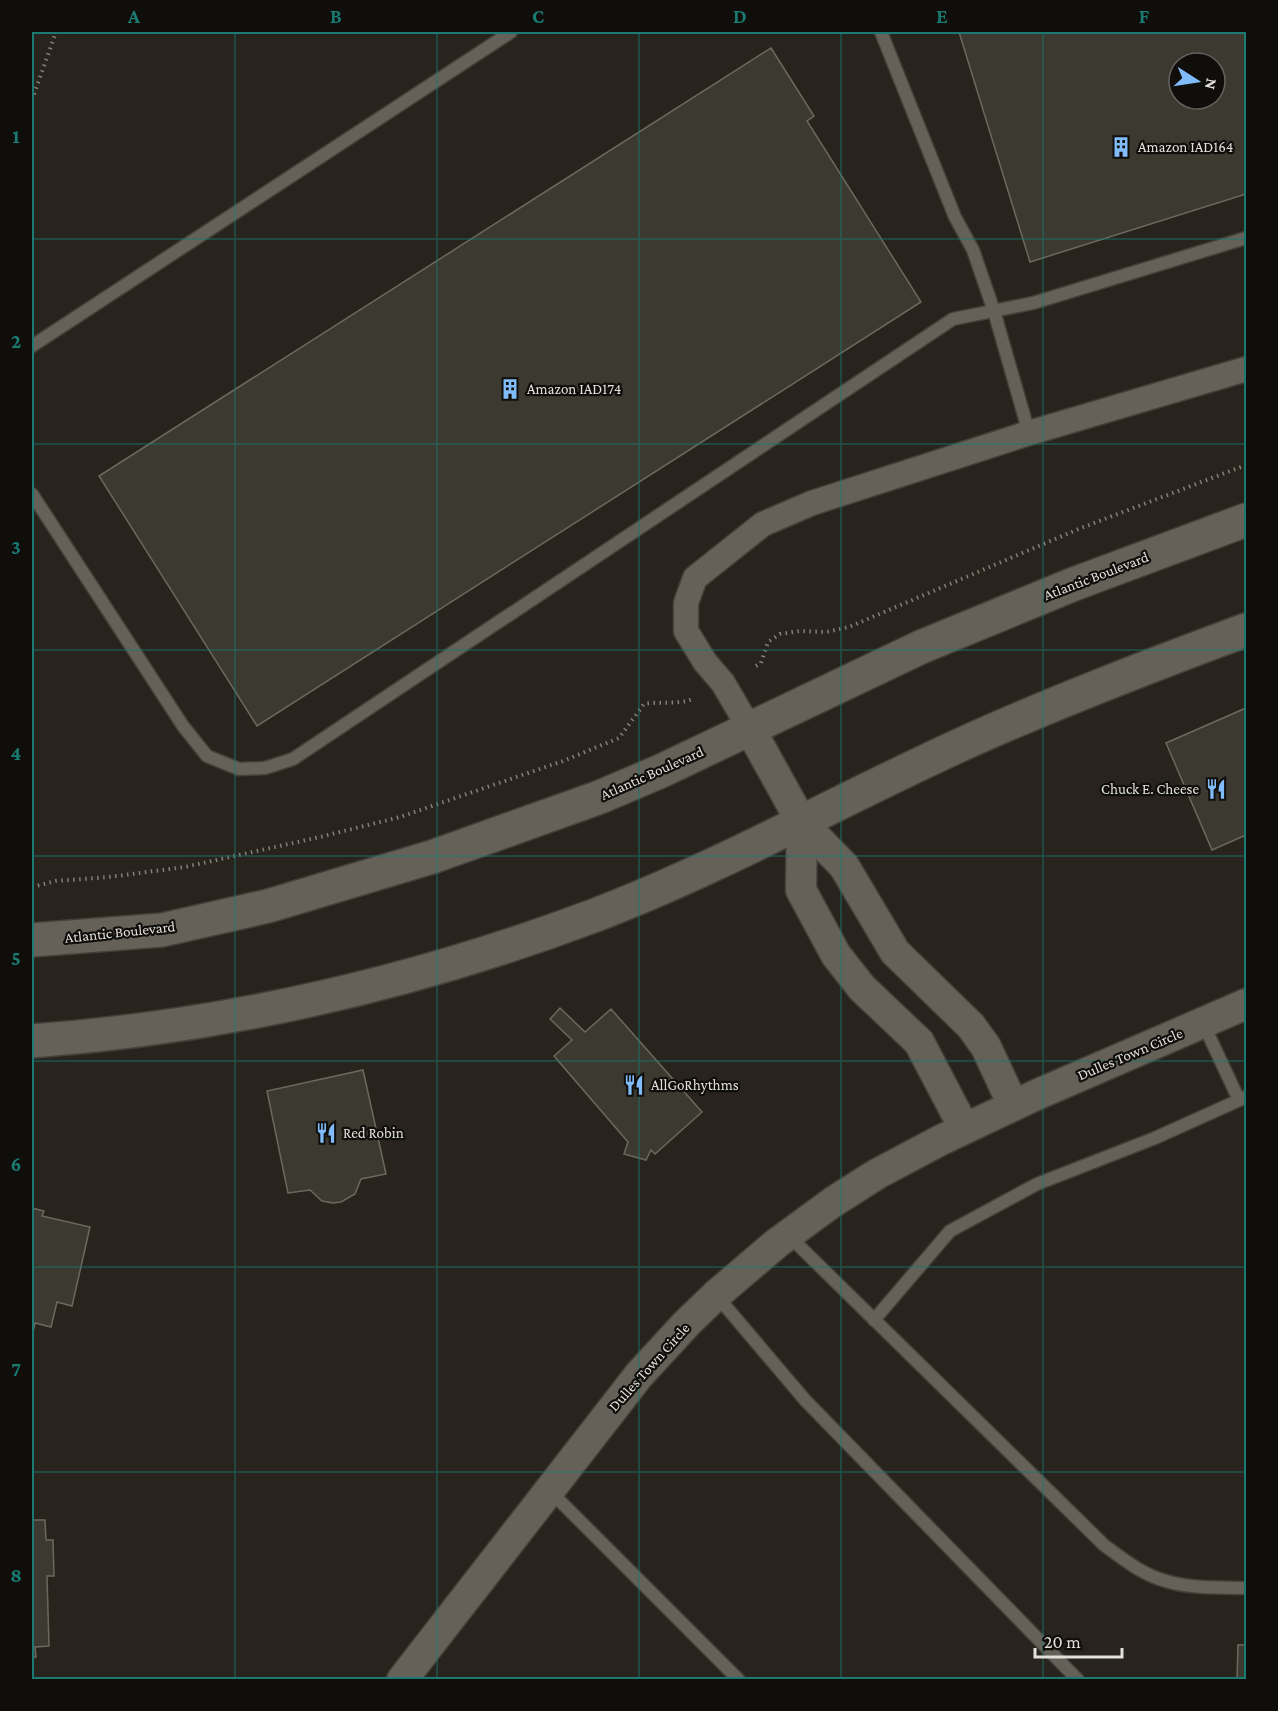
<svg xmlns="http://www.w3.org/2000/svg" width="1278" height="1711" font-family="'Crimson Pro',serif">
<rect width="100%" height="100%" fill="#28241d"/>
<!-- building -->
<g fill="#3c3931" stroke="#6c6860" stroke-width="1.5" fill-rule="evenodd">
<path d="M959,32H1246V194L1030,262ZM1179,63H1215V99H1179Z"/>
<polygon points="771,48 814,116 807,121 921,302 257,726 99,476"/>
<polygon points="1246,708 1246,835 1212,850 1166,743"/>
<polygon points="560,1008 585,1032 611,1009 702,1112 655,1154 651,1150 646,1160 624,1154 628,1142 554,1056 572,1040 550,1019"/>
<polygon points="363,1070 386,1174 361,1179 355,1194 341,1202 333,1203 322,1201 310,1190 288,1193 267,1091"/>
<polygon points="32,1208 44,1211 42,1216 90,1227 72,1306 57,1302 51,1327 35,1323 32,1336"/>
<polygon points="32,1520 45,1520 46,1540 53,1540 54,1576 47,1576 49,1646 35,1647 36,1657 32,1657"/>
<polygon points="1238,1645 1246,1645 1246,1680 1237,1680"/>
</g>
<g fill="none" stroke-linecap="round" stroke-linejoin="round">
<!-- service casing -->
<g stroke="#43403a" stroke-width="15">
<g id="service">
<polyline points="881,32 955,217 973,250 994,311 1029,433"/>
<polyline points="32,346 511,32"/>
<polyline points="32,494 183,726 207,756 239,769 265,768 293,759 953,319 1033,303 1246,238"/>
<polyline points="1203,1023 1239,1100"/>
<path d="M788,1235L1104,1545C1123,1559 1143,1575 1166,1581C1191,1589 1220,1587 1246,1588"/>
<polyline points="716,1295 805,1400 1078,1680"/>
<polyline points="874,1320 950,1231 1037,1184 1155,1138 1246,1097"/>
<polyline points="550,1491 739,1680"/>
</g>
</g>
<!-- minor casing -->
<g stroke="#43403a" stroke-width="27">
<polyline id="minor" points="750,729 723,683 705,662 686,631 686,603 695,578 763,524 812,503 1029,433 1246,369"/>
</g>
<!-- tertiary casing -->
<g stroke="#43403a" stroke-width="33">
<g id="tertiary">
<polyline points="750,729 802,823 844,866 895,952 971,1026 986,1047 1013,1105"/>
<polyline points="802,823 801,890 836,955 862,988 919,1042 964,1128"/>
<polyline points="402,1680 639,1375 686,1324 716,1295 777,1243 833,1202 877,1174 941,1140 1036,1095 1246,1004"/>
</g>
</g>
<!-- secondary casing -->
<g stroke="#43403a" stroke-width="36">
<g id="secondary">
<polyline points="32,940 162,930 268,906 432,857 600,797 661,771 921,647 1074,584 1246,520"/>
<path d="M32,1041C223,1027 414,983 593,916C719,868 836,802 958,746C1052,703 1149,666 1246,630"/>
</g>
</g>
<!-- path -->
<g stroke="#83807a" stroke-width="4" stroke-dasharray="1.5 4.5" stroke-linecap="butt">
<polyline points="32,100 56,32"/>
<polyline points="756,666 761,663 768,642 780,634 800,631 826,632 849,627 1081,528 1246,465"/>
<path d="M32,887L56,881L109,877L185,867L320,837L400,817L563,761L619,738L644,704C659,701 678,705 692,699"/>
</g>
<!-- service -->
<use href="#service" stroke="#656159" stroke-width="12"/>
<!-- minor -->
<use href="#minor" stroke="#656159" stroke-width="24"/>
<!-- tertiary -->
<use href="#tertiary" stroke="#656159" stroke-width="30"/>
<!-- secondary -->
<use href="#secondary" stroke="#656159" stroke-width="33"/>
</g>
<!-- grid -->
<path fill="none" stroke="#1a7b73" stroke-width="1.5" stroke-opacity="0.55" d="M235,32V1680M437,32V1680M639,32V1680M841,32V1680M1043,32V1680M32,239H1246M32,444H1246M32,650H1246M32,856H1246M32,1061H1246M32,1267H1246M32,1472H1246"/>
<!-- icons -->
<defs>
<g id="building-bare" transform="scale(1.62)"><path d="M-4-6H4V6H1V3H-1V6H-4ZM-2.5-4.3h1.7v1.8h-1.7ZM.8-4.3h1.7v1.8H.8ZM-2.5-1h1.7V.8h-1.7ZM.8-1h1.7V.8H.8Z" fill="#81bcfa" stroke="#0f0e0b" stroke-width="2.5" paint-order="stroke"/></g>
<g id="restaurant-bare" transform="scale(1.62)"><path d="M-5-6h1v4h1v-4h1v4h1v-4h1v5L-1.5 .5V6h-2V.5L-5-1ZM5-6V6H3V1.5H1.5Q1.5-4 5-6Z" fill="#81bcfa" stroke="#0f0e0b" stroke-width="2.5" paint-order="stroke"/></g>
</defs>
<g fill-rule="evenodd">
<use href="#building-bare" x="1121" y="147"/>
<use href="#building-bare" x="510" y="389"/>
<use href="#restaurant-bare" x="1216" y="789"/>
<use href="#restaurant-bare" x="634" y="1085"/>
<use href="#restaurant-bare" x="326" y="1133"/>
</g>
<g text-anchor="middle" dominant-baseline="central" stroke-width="4.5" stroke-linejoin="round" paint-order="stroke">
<!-- poi labels -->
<g font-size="15" fill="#e2e0db" stroke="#0f0e0b" text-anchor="start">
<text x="1138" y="147">Amazon IAD164</text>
<text x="527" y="389">Amazon IAD174</text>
<text x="1199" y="789" text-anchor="end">Chuck E. Cheese</text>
<text x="651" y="1085">AllGoRhythms</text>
<text x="343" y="1133">Red Robin</text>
</g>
<!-- street labels -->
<g font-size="15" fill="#e2e0db" stroke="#0f0e0b">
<text transform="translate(1096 576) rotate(-21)">Atlantic Boulevard</text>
<text transform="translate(652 773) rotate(-24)">Atlantic Boulevard</text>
<text transform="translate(120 932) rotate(-6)">Atlantic Boulevard</text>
<text transform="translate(1130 1054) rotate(-23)">Dulles Town Circle</text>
<text transform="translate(649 1367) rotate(-48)">Dulles Town Circle</text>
</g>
</g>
<!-- border -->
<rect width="1278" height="1711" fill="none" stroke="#0f0e0b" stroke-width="66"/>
<!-- north arrow -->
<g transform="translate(1197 81) rotate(102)"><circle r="28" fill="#0f0e0b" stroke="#63625e" stroke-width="1.5"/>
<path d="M0-4.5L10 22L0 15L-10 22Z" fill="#81bcfa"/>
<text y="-9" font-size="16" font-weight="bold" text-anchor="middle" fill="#e2e0db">N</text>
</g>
<!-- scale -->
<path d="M1035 1648v9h87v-9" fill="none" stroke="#e2e0db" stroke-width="3"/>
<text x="1044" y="1648" font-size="18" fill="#e2e0db" stroke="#0f0e0b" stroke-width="4.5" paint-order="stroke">20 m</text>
<rect x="33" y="33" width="1212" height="1645" fill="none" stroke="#1a7b73" stroke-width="2"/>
<g font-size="20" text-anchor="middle" font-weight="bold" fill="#1a7b73">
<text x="134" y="23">A</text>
<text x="336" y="23">B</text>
<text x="538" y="23">C</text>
<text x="740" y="23">D</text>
<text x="942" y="23">E</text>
<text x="1144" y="23">F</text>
<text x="16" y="143">1</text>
<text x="16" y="348">2</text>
<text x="16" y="554">3</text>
<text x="16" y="760">4</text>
<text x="16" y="965">5</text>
<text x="16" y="1171">6</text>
<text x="16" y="1376">7</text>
<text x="16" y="1582">8</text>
</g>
</svg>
